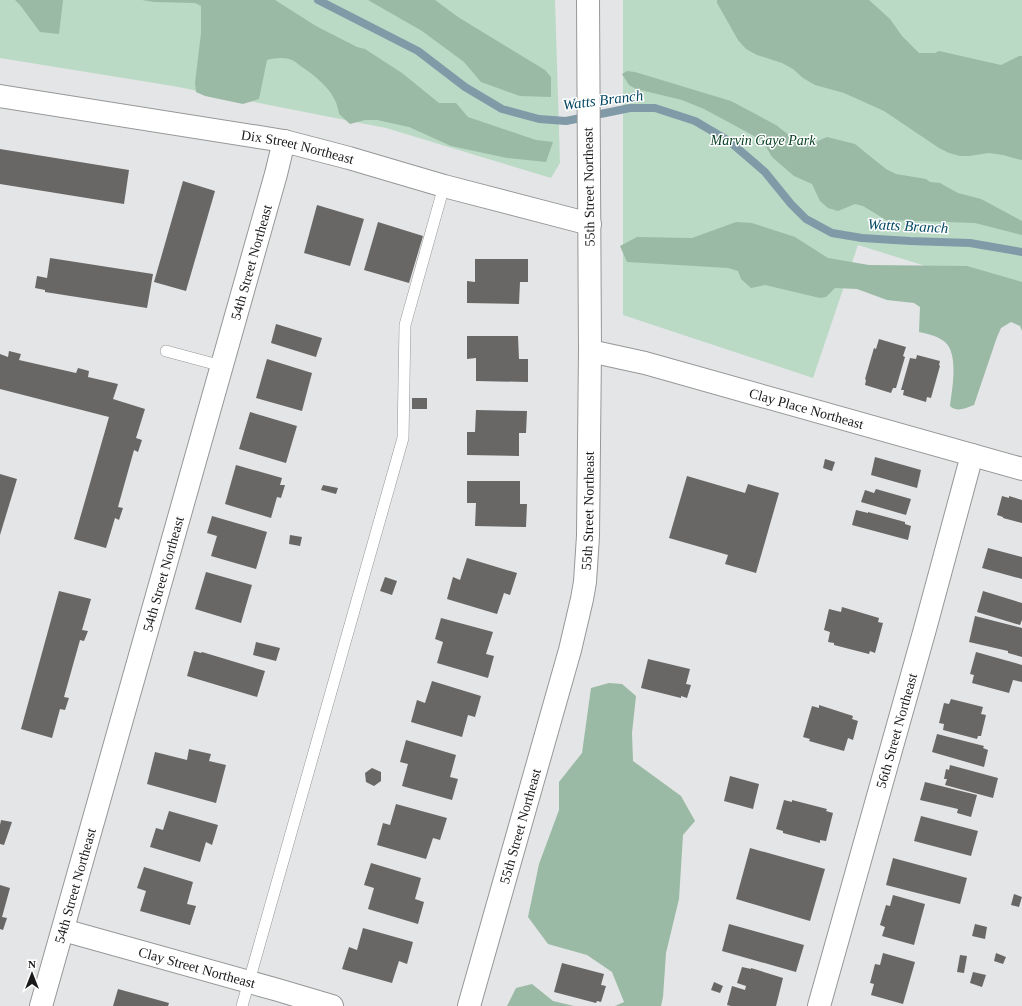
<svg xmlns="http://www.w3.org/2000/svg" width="1022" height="1006" font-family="'Times New Roman',serif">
<rect width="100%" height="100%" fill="#e4e5e6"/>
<!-- green -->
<g fill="#badac5">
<polygon points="0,0 555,0 560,163 551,178 386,128 173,86 0,58"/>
<polygon points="623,0 1022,0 1022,296 858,245 813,378 623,315"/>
</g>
<!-- forest -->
<g fill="#9abaa5">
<polygon points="15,0 63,0 59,34 40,32 20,5"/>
<path d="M142,0H275L316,26L357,47L365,49L402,73L439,103H456L468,117L536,140L553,142L546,162L507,158L451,146L409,127L377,120H365L350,124L339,114C337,93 318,78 302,67C298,64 294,60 289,59C282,57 274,58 267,60L259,99L243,104L205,96L196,92L195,83L201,33V6L195,3L154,2Z"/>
<polygon points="368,0 435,0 458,17 545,70 551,77 551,97 520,96 481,82 464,62 422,31"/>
<polygon points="717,0 869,0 890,19 902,36 919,53 935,53 939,51 1001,65 1019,56 1022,56 1022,160 1017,159 1003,155 989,153 969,156 960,156 949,153 939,148 884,111 844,93 815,85 803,78 793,69 782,63 757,55 746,49 738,40 717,3"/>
<polygon points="627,71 635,72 731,101 776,125 794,139 815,144 818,141 827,137 855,144 886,169 896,174 926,179 930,182 940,183 958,193 981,199 1022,221 1022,235 975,223 886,220 863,206 855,204 838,211 828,208 820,201 812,184 794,176 772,157 765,145 756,137 704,109 682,100 636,89 629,85 622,74"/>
<path d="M736,222L752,223L795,237L828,258L869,265L967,266L1022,282V331L1020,326L1011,322L1001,328L997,337L974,405C965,408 958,413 950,406C952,388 959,355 945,342C938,336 928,334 919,332L920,307L914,303L887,300L857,289L835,288L826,297L820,298L765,285L751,288L741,279L738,271L728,268L627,262L620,246L637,237L692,238Z"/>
<polygon points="609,683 622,684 636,696 632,733 633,761 681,796 695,821 683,835 679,899 666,953 663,997 661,1006 615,1006 624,1002 612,972 587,955 548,944 528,917 539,864 559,810 559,782 582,753 591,688"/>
<polygon points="532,984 553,1001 574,1006 507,1006 516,988"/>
</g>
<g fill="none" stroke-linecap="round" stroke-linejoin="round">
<!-- stream -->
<polyline stroke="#819aa7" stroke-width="8" points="318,0 418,51 465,87 502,109 539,119 566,121 630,108 655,108 695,121 729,141 765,172 791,204 806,219 832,233 862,238 910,241 970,243 1022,252"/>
</g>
<!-- building -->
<g fill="#686766">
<polygon points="0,149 129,170 124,204 0,184"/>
<polygon points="183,181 215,191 186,291 154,282"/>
<polygon points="317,205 364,219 350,266 304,253"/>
<polygon points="378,222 423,236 409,283 364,270"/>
<polygon points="50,258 153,274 147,308 45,292 45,290 35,288 37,276 47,278"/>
<polygon points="475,259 528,259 528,282 520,282 519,304 467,303 467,281 475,282"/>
<polygon points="276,324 322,338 316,357 271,343"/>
<polygon points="467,336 518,336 519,359 528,359 528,382 476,381 476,358 467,359"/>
<polygon points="879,339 906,347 903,356 905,357 896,388 893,388 891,393 865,385 866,380 865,379 874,348 876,349"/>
<polygon points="9,351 21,354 19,360 76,373 78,368 89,371 88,377 118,384 113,399 145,409 136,438 142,440 138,452 134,450 118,507 123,508 119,520 115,518 106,548 74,539 109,417 0,389 0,354 8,357"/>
<polygon points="917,355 940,361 939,365 940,366 931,398 927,397 926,402 903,395 904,390 901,390 910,358 916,359"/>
<polygon points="267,359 312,373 302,411 256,398"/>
<rect x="412" y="398" width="15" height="11"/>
<polygon points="476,410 527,411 526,433 519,433 519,456 467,455 467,432 475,432"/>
<polygon points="250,412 297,426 286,463 239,449"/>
<polygon points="875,457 921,470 917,488 871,475"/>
<polygon points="825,459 835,462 832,471 823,468"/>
<polygon points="236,465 282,478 280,485 285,485 281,498 277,497 271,518 225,504"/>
<polygon points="0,474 17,479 0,535"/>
<polygon points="687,476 745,493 748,484 779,493 756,573 725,564 728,555 669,538"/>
<polygon points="467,481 520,481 520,504 527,504 526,527 475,526 476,503 467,503"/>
<polygon points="323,485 338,488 336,494 321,490"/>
<polygon points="876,489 911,499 906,515 861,502 865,490 874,493"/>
<polygon points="1002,496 1009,498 1009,496 1022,500 1022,523 1003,518 1003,517 997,515"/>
<polygon points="856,510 868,513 868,512 905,522 905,524 911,526 908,540 852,525"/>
<polygon points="212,516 267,532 256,569 211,556 217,536 207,533"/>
<polygon points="290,535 302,537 300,546 289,544"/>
<polygon points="988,548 1022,557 1022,579 982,568"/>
<polygon points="467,558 517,573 510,595 504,593 497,614 447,599 453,577 460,580"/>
<polygon points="206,572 252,585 241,623 195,609"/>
<polygon points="385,577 397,581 392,595 380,591"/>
<polygon points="59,591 91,599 82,630 88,631 84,641 80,640 64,697 69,698 65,710 60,709 52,738 21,729"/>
<polygon points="983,591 1022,603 1022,620 1020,625 977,612"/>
<polygon points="842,607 879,618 878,622 883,623 875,653 870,651 869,654 834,645 834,643 828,642 830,632 824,630 829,609 841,612"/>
<polygon points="975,616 1022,628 1022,657 1008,653 1008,651 969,642"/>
<polygon points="441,618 493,632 486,654 494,656 488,678 437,663 443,642 435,639"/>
<polygon points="256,642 280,648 276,661 253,655"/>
<polygon points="194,651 201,653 202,652 265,671 257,697 187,676"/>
<polygon points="976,652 1022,665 1022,682 1013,680 1009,693 972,683 974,675 970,674"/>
<polygon points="648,659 690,669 686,684 691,685 687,698 681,696 681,698 641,688"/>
<polygon points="432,681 481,696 475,717 468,715 462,737 411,722 417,700 425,703"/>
<polygon points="951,699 983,707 981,714 986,715 981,736 978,736 977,739 943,730 944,724 939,723 944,703 949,704"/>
<polygon points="819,705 853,716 852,719 858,721 853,740 848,738 844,751 809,741 810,739 803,737 812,706 819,708"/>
<polygon points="937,734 984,746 983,748 988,750 984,767 932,752"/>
<polygon points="406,740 456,755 450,777 458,779 452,800 402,786 408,764 400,762"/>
<polygon points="189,749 211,754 209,761 226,765 216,803 147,784 155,752 187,760"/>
<polygon points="950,765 998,778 993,798 945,785 947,779 944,779 946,769 949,770"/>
<polygon points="372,768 381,772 381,781 374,786 366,782 365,773"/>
<polygon points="730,776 759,784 753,809 724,801"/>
<polygon points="925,782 977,795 971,817 957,813 958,809 920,800"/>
<polygon points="784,800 792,802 792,800 827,809 826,811 833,813 826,841 820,840 820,843 783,833 783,831 776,829"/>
<polygon points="396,804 447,818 440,840 433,838 426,859 377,845 383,823 390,825"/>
<polygon points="169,811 218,825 212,845 206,842 200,862 150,847 156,828 163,830"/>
<polygon points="921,816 978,831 971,856 914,841"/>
<polygon points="1,820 12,822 4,845 0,844 0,825"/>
<polygon points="750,848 825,869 810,921 736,899"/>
<polygon points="893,858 967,878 960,904 886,885"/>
<polygon points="371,863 421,878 415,899 424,902 418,924 368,909 374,888 364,885"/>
<polygon points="144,867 193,882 187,904 196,906 190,925 140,911 146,891 137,888"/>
<polygon points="0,885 10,888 2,917 7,918 3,930 0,929"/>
<polygon points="1014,894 1022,897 1019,907 1011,905"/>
<polygon points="893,895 925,904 914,945 882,936 885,927 880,925 886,905 890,906"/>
<polygon points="729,924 804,945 796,972 722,951"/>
<polygon points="975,924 987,927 985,939 972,936"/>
<polygon points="363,928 413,942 407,964 399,961 392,983 342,969 349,947 357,950"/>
<polygon points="883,953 915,962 903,1004 871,995 874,984 870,983 875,964 880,965"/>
<polygon points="996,953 1006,957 1003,964 994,961"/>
<polygon points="960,955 967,956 964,973 957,972"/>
<polygon points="562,963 604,974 601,985 606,986 601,1002 597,1001 596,1003 554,992"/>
<polygon points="742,967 751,969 751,968 783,978 776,1006 731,1006 727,1005 732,986 745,990 746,986 737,983"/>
<polygon points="973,972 986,975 982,987 970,983"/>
<polygon points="714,982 723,986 720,993 711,990"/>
<polygon points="118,989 169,1003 168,1006 113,1006"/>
</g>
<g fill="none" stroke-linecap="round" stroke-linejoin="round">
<!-- lane casing -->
<g stroke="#969797" stroke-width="12">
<g id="lane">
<polyline points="166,351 222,366"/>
<polyline points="242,1006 403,438 405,325 444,186"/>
</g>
</g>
<!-- street casing -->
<g stroke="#969797" stroke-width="24">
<g id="street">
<path id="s1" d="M0,96L284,141L349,158L444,186L590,224"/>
<path id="s2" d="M590,351L645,363L1022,469"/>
<path id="s3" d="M63,930L278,990L332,1006"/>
<path id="s4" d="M41,1006L276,174L284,141"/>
<path id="s5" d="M469,1006L570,650L582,599L585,582L588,536L590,351L588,0"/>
<path id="s6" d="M819,1006L925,629L972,455"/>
</g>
</g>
<!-- lane -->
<use href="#lane" stroke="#fff" stroke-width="11"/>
<!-- street -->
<use href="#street" stroke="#fff" stroke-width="22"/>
</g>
<g text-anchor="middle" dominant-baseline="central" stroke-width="3" stroke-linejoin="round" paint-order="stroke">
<!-- park labels -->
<g font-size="14" font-style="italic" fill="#084226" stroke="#fff">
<text x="763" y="140">Marvin Gaye Park</text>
</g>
<!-- street labels -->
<g font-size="14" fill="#19191a" stroke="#fff">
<text stroke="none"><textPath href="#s1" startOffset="302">Dix Street Northeast</textPath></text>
<text transform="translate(589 187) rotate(-91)">55th Street Northeast</text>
<text stroke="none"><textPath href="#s4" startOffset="773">54th Street Northeast</textPath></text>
<text stroke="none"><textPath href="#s2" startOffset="224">Clay Place Northeast</textPath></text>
<text stroke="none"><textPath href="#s5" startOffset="511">55th Street Northeast</textPath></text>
<text stroke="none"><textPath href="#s4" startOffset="449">54th Street Northeast</textPath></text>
<text stroke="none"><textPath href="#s6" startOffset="286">56th Street Northeast</textPath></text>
<text stroke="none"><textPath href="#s5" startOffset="187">55th Street Northeast</textPath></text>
<text stroke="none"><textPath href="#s4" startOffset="125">54th Street Northeast</textPath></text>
<text stroke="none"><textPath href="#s3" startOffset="139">Clay Street Northeast</textPath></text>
</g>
<!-- water labels -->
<g font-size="15" font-style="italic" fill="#064a65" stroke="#fff">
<text transform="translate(603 100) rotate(-7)">Watts Branch</text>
<text transform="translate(908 226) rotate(3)">Watts Branch</text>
</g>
</g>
<!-- north arrow -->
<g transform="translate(32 974)" stroke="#ffffff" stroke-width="3" paint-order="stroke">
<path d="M0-3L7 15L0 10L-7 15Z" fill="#19191a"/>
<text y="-6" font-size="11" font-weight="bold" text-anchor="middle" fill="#19191a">N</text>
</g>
</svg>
